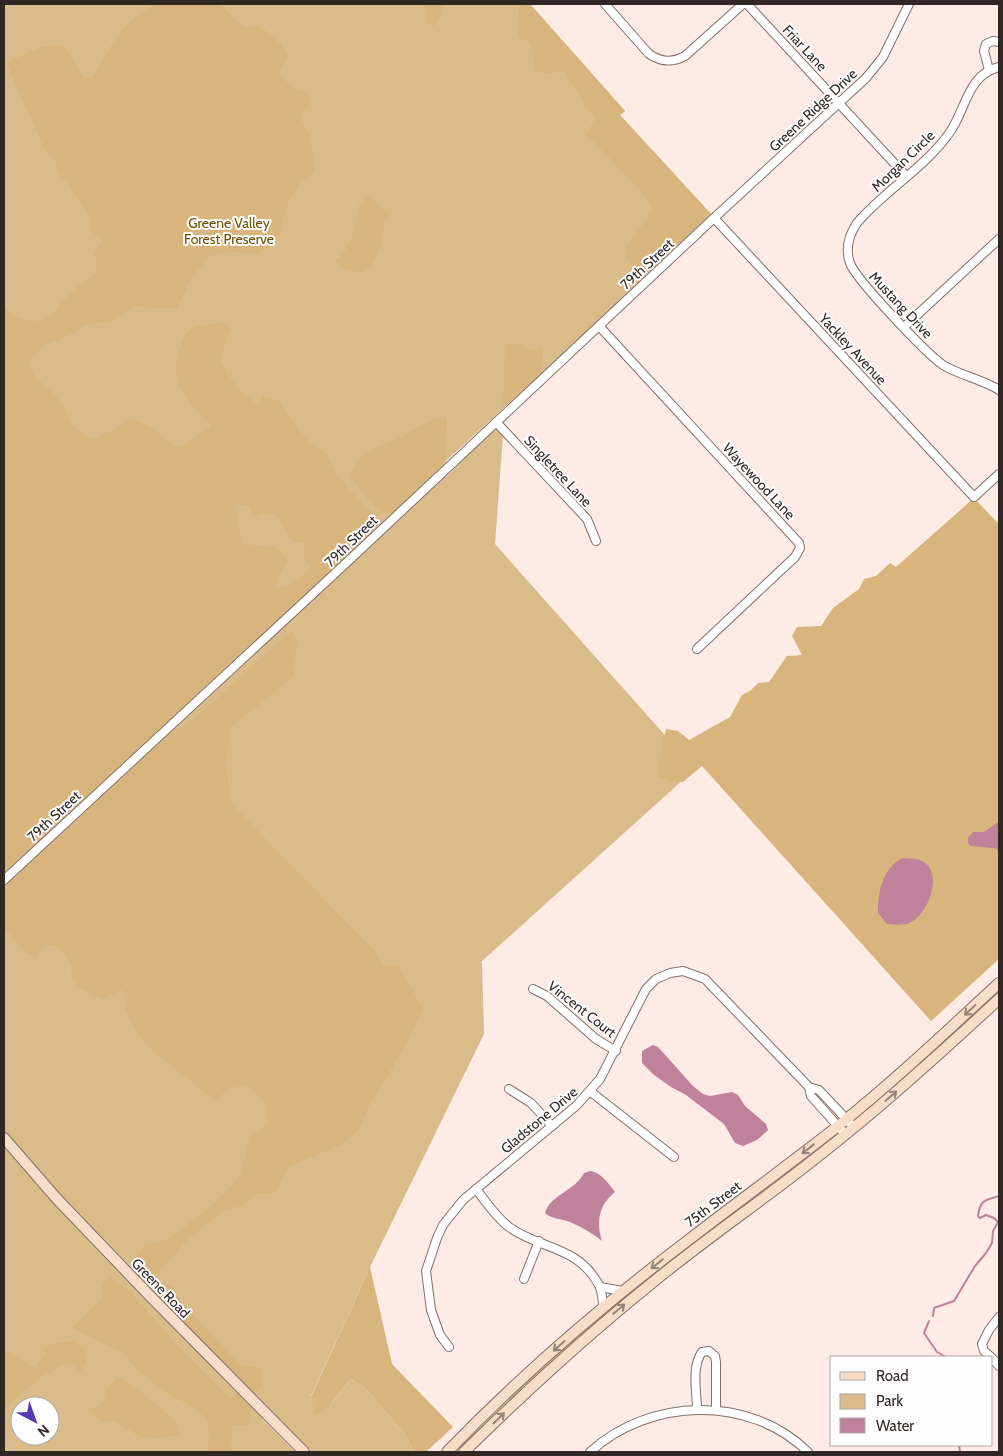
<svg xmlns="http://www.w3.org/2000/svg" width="1003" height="1456" font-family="Cabin,sans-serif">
<rect width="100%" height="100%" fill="#feebe6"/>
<!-- green -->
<g fill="#dabc8a" fill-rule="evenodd">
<path d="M4,4H530L625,111L620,115L711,214L595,324L446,461V477L492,432L497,430L503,435L495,544L695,769L481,962L482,963L484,1034L370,1267L311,1396L332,1403L351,1379L365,1388L406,1436L413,1450L418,1452H311L265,1404L262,1419L295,1452H4ZM20,1406H50V1436H20Z"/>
<polygon points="999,988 999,994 862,1115 856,1119 852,1119"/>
<path d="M770,1184L458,1452H455C478,1427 503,1403 528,1380C604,1309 686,1246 770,1184Z"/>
</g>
<!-- forest -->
<g fill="#d7b57c" fill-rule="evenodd">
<path d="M156,4H220L232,17L245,26C266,24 279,41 289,57L278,73L294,89L308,93L312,101L300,117C312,138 313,147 315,171L298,185L288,203L276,243L257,254L228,251L210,256L191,279L177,308L132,307L112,320L86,326L62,339L45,345L32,357L29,366L35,377L53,392L65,409L71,425L93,440L133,419L150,426L166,440L179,448L211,426C189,403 165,382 180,347C183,340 186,331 193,328C202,325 214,324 223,322L231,328L220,358C229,380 239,390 258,405L263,396L279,401L300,431L311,443L326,454L335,472L347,487L378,519L379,523L377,528L4,874V306C14,318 35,326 49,317C53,314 56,309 59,305C70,293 81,283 95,275L97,263L94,254L101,241L92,231L88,216L68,184L60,175L56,163L43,146L6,62C28,55 42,40 66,47L83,77L92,79C104,56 118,31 139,14C144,10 150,7 156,4ZM235,504L248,506L255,516L266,512L278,517L288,536L296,542L304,543V557L310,568C301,579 291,587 276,587L279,577L288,560L280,550L268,546L242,544Z"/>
<polygon points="427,4 444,4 442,13 434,26 427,23 425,6"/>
<polygon points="519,4 530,4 625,111 620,115 711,214 643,279 629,262 625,250 653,209 644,194 586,134 596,118 585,106 565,71 547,74 535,71 530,43 518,37"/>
<path d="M369,196L390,214L384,219C384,241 380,258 363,273L346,270L334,261L343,254L352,238L359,205Z"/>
<polygon points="505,344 522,344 528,352 542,348 543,359 541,373 503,407"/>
<path d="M447,416L446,461L393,512C387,515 385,514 379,510L349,476L358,459L377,447L395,440L432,420Z"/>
<polygon points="974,498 999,524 999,959 931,1021 702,766 683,782 671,782 659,777 657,768 666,729 678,731 689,740 730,717 742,695 750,691 758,683 769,682 787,656 802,655 792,636 797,627 821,626 833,608 859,589 864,579 876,576 890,563 896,567"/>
<path d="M292,630L298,640L293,677L231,727L226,764L231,803L378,955L383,965L398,966L423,1008L408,1042L370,1104L358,1131L339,1146L288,1167L276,1192L257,1194L238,1207L223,1211L184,1243L175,1256L159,1270L158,1280L173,1287L183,1305L241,1365L262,1369L261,1385L256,1394L244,1384L129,1268L145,1244L166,1240L205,1212L239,1178L250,1136L268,1123C268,1103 261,1096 245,1085L230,1089L215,1100L155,1053L138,1034L125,1010L129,995L121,990L102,1000L81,989L71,978L72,967L59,947L46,944L37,956L27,955L8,932L4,931V888L169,734L195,718Z"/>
<path d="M370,1267L392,1364L453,1427L426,1452H418L413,1450L406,1436L365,1388L351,1379C340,1391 330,1411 313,1414L317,1399L311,1397Z"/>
<polygon points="111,1277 131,1292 183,1352 230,1398 238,1393 252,1409 248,1425 232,1426 231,1452 207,1452 209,1436 207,1421 197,1409 163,1391 136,1368 122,1352 72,1328 102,1298 102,1283"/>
<path d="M73,1340L84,1348L86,1363L80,1372L70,1363C43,1372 24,1390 4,1409V1352H11L35,1368L45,1355L44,1346Z"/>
<polygon points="117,1378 130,1383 177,1422 179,1435 157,1439 139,1436 114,1421 101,1422 90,1410 103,1403 107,1388"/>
</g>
<!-- water -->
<g fill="#c0819b">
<polygon points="997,823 999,823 999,851 994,848 971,846 968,843 968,838 973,832 984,832"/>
<path d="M903,858C909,859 917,858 922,861C945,872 928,919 906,924C901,925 893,925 887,924L878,913C878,892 882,868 903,858Z"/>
<polygon points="653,1045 658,1047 693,1086 703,1094 710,1096 732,1092 738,1095 745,1106 766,1124 768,1130 757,1140 743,1146 735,1143 724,1124 686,1095 671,1087 654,1075 642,1063 642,1051"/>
<path d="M590,1171C602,1173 608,1183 615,1192C599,1205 596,1221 602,1241C592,1233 582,1227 570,1222C561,1218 553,1220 545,1213C550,1195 576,1190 584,1173Z"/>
</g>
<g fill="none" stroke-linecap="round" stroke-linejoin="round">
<!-- stream -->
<g stroke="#c0819b" stroke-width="2">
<path d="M933,1316L934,1308L954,1301L975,1266L986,1253L992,1243L993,1231L998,1222L994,1218L986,1215L980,1218L978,1216C980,1200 985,1200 999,1196"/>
<polyline points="929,1321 924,1333 937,1352 946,1357"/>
<polyline points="959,1445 960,1452"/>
</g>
<!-- street casing -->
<g stroke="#83706a" stroke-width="10">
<g id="street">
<path d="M605,4L649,54C661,62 672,63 685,56L743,4"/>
<polyline points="747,4 906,176"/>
<path d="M999,67C968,74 966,109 950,132C925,168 885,190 857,223C849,235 845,249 850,263C856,280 927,354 943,365C961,376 982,379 999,390"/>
<polyline points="989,70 984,51 986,44 993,41 999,42"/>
<polyline points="714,218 974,497 999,474"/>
<polyline points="599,326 799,543 800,548 795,557 697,649"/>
<polyline points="904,327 999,239"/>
<polyline points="496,422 587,519 596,541"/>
<polyline points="4,880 344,565 714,218 866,78 883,57 909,4"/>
<polyline points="533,989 547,996 596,1039 616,1051"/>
<polyline points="809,1087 811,1096 845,1134"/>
<polyline points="509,1089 531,1103 552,1126"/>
<polyline points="591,1092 674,1157"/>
<path d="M476,1189C486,1202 496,1217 509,1227C541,1250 577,1245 599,1285C602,1290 602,1300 604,1307"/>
<polyline points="524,1279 539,1241"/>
<polyline points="600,1287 623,1291"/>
<polyline points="449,1347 440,1335 431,1310 426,1271 437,1238 443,1225 463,1200 576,1106 600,1079 646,989 656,979 670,973 683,971 705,979 809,1087 819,1090 850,1123"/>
<polyline points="991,1357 984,1351 982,1344 989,1330 999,1317"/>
<polyline points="992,1358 999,1366"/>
<path d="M697,1410C697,1392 691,1367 702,1352L709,1351L715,1356L716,1362V1410"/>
<path d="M590,1452C649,1398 749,1394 808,1452"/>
</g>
</g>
<!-- secondary casing -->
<g stroke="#83706a" stroke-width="12">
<g id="secondary">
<polyline points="4,1138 57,1199 149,1295 304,1452"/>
<path d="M447,1452C522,1374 605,1303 691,1238C740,1200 790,1164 838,1126C894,1081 946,1032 999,983"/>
<path d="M464,1452C524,1393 586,1336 652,1283C708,1237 769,1196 826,1150C886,1103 943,1051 999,999"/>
</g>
</g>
<!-- street -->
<use href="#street" stroke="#fff" stroke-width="8"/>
<!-- secondary -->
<use href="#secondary" stroke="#f8dec8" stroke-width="10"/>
</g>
<!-- one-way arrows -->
<defs><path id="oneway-shaft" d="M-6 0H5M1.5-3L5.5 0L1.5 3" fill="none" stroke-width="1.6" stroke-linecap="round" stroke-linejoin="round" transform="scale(1.25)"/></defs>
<g stroke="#948377">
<use href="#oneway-shaft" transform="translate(970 1010) rotate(137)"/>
<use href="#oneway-shaft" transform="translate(891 1096) rotate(-41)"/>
<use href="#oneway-shaft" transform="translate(808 1149) rotate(142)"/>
<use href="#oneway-shaft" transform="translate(657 1264) rotate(141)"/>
<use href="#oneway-shaft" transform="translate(619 1309) rotate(-40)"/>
<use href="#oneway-shaft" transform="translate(559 1346) rotate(138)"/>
<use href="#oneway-shaft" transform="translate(499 1418) rotate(-44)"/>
</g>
<g text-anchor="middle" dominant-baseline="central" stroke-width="4" stroke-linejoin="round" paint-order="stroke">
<!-- street labels -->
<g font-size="14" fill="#312826" stroke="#fdfdfd">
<text transform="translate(805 48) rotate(47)">Friar Lane</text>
<text transform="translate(813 110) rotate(-43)">Greene Ridge Drive</text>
<text transform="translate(903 161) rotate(-44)">Morgan Circle</text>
<text transform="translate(647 264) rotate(-43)">79th Street</text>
<text transform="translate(901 305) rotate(47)">Mustang Drive</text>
<text transform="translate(853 349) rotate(47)">Yackley Avenue</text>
<text transform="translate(558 471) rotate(47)">Singletree Lane</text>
<text transform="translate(759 481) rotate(47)">Wayewood Lane</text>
<text transform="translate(351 541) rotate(-44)">79th Street</text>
<text transform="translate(54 816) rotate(-43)">79th Street</text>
<text transform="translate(582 1009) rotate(38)">Vincent Court</text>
<text transform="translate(539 1120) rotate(-40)">Gladstone Drive</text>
<text transform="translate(713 1204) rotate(-37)">75th Street</text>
<text transform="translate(161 1288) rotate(46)">Greene Road</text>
</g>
<!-- park labels -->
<g font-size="14" fill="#725108" stroke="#fdfdfd">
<text x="229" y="223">Greene Valley<tspan x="229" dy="16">Forest Preserve</tspan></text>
</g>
</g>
<!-- border -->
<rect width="1003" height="1456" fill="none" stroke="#312826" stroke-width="10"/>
<!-- legend -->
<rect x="830" y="1356" width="162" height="90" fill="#fdfdfd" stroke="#aba8a7"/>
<rect x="840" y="1372" width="25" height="8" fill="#f8dec8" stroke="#aba8a7"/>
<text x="876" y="1381" font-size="15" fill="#312826">Road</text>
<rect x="840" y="1394" width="25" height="15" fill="#dabc8a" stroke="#aba8a7"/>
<text x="876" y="1406" font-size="15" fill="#312826">Park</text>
<rect x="840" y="1418" width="25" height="15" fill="#c0819b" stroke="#aba8a7"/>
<text x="876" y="1431" font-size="15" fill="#312826">Water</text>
<!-- north arrow -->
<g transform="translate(35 1421) rotate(139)"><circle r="24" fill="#fdfdfd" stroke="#aba8a7"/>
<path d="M0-4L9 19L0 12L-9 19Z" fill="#5539b1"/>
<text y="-8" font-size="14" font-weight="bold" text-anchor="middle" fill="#312826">N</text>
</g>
</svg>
